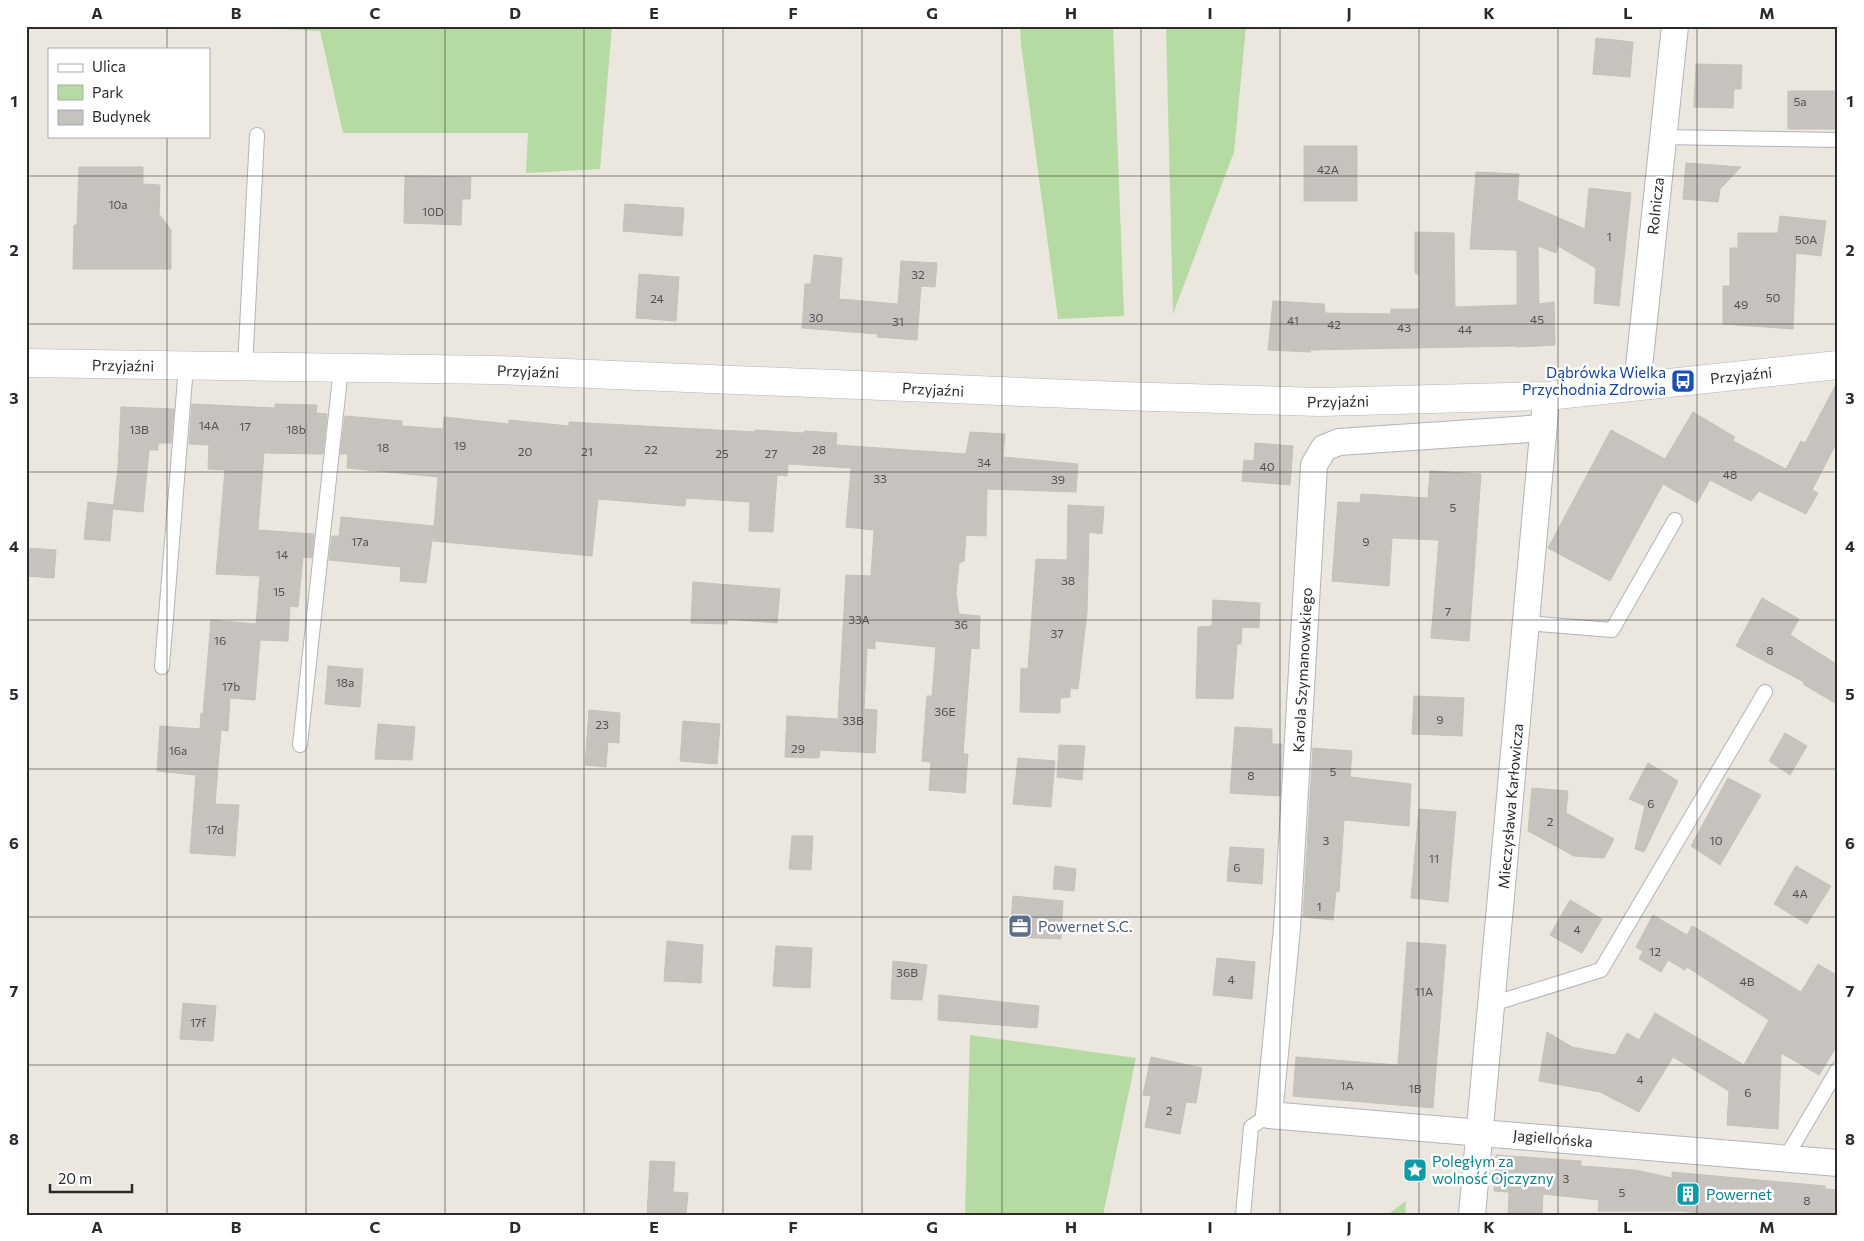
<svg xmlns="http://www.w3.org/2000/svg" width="1864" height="1241" font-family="Commissioner,sans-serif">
<rect width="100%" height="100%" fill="#ebe6de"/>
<!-- green -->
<g fill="#b5dba2">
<polygon points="226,26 612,26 600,169 526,173 528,133 343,133 320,31"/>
<polygon points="1020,26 1113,26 1124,316 1058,319 1021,44"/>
<polygon points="1166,26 1246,26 1234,152 1173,314"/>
<polygon points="970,1035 1136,1058 1103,1215 965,1215"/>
<polygon points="1406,1201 1405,1215 1387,1215"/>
</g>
<!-- building -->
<g fill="#c6c2be" stroke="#c6c1b8">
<polygon points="1596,38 1633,42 1630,77 1593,74"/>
<polygon points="1696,64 1742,65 1741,89 1734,89 1733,108 1694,107"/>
<rect x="1788" y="91" width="50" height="38"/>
<rect x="1304" y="146" width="53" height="55"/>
<polygon points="1686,163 1741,167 1720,189 1718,202 1683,199"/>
<polygon points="79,167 143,167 143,184 160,185 159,214 171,230 171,269 73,269 74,226 77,224"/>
<polygon points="1476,172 1519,174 1517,200 1585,229 1589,188 1631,193 1619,306 1594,303 1596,268 1558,246 1556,253 1538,246 1539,304 1554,302 1555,345 1517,347 1517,346 1356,349 1311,350 1310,352 1268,350 1273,301 1324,304 1325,313 1391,314 1391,309 1419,309 1419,275 1415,273 1415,232 1454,233 1455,307 1517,305 1517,250 1470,249"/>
<polygon points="405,176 471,177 470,199 462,199 461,225 404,223"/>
<polygon points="625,204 684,208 682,236 623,231"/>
<polygon points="1780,216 1826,221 1821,256 1796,253 1793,329 1723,324 1723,286 1730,286 1730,248 1738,248 1738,233 1778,233"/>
<polygon points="814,255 842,258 839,299 898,304 901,261 937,263 935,287 921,286 917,340 877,337 878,334 802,328 805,284 811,284"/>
<polygon points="639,274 679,277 676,321 636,318"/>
<polygon points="1838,381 1838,440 1812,490 1818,493 1806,514 1759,491 1751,501 1710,480 1697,503 1663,484 1610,581 1548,548 1611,430 1665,459 1693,412 1735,437 1733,441 1786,469 1801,441 1805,443"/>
<polygon points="192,404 275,408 275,404 317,405 316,413 327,414 323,454 264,453 258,530 314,534 312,558 303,557 298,607 290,606 288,641 260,640 255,700 230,698 228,731 221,730 215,804 239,805 235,856 190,853 196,775 157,771 160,726 200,729 201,713 203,714 211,620 256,624 260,576 216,574 225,470 208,469 209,445 189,444"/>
<polygon points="121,407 174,409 171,443 158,443 158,450 149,450 143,512 113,509 118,468"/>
<polygon points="345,416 402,421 402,426 443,429 444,417 509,424 509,420 569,426 569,422 755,432 755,430 804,433 804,431 837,433 836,445 966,454 970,432 1005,434 1003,457 1078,464 1076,492 987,489 986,536 966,535 964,561 959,563 956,593 959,614 980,616 979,649 971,648 963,754 968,754 965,793 929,790 931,762 922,761 927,696 932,696 936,647 875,641 875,649 867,648 864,709 877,710 875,753 820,750 819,758 785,757 787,716 838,719 846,575 871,576 874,530 846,527 851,468 788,464 787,476 777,475 773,532 749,531 750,502 686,498 685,506 598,499 592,556 433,541 438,477 347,468 348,454 340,454"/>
<polygon points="1255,443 1293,446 1290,485 1242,481 1244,460 1254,461"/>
<polygon points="1430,471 1481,474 1469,641 1431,638 1439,540 1392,538 1389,586 1332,581 1338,502 1360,503 1361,494 1428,498"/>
<polygon points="88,502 113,505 110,541 84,539"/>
<polygon points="1068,505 1104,507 1102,534 1089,532 1087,612 1078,689 1070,688 1070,697 1060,698 1060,713 1020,712 1021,668 1028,669 1036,559 1067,560"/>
<polygon points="341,517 434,526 426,583 400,581 401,567 329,560 332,536 339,536"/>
<polygon points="26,548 56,550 54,578 26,576"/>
<polygon points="693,582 780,589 777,623 727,619 727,624 691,623"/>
<polygon points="1762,598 1799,619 1790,635 1838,665 1838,705 1803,684 1804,682 1736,646"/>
<polygon points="1213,600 1260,603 1259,628 1242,627 1241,644 1237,644 1233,699 1196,698 1198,627 1212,626"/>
<polygon points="328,666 363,669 360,707 325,704"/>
<polygon points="1414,696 1464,698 1462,736 1412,734"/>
<polygon points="589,710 620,713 619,743 608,742 606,767 585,765"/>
<polygon points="683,721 720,724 717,764 680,761"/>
<polygon points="378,724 415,727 412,760 375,759"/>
<polygon points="1235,727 1272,729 1272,744 1282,744 1280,796 1230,793"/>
<polygon points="1785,733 1807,746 1790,775 1769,761"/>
<polygon points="1059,745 1085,746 1082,780 1057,777"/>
<polygon points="1313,748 1352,751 1350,777 1411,784 1409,826 1344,820 1339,892 1336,891 1333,920 1303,917"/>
<polygon points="1018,758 1055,761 1051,807 1013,804"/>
<polygon points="1648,763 1678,781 1644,852 1635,849 1645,806 1629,799"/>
<polygon points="1728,778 1761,795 1720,865 1691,846"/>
<polygon points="1532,788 1568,791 1566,813 1614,839 1604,858 1574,856 1528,831"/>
<polygon points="1419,809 1456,812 1448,902 1411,898"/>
<polygon points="792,836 813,836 811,870 789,869"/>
<polygon points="1230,847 1264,849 1262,884 1227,881"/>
<polygon points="1055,866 1076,869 1074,891 1053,889"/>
<polygon points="1796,866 1831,886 1807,924 1774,904"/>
<polygon points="1013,896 1063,901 1061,939 1010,937"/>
<polygon points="1570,900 1602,919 1582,953 1550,935"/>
<polygon points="1653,915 1687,935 1692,926 1701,931 1801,992 1818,964 1838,976 1838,1044 1819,1075 1781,1053 1778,1129 1727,1125 1729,1091 1673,1057 1639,1112 1600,1092 1539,1081 1547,1032 1572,1047 1615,1055 1627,1033 1639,1040 1655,1013 1744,1065 1769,1020 1687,967 1685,970 1668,960 1661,972 1639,959 1643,951 1636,947"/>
<polygon points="667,941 703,945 701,983 664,981"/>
<polygon points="1407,942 1446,945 1433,1108 1293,1096 1296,1057 1398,1065"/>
<polygon points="776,946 812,948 810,988 773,986"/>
<polygon points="1217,958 1255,962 1252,999 1213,995"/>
<polygon points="893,961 927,965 922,1000 891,999"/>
<polygon points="939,995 1039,1006 1037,1028 938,1020"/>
<polygon points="183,1003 216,1006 213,1041 180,1039"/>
<polygon points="1151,1057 1202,1068 1196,1103 1186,1102 1180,1134 1145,1127 1151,1096 1143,1095"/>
<polygon points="1496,1155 1581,1161 1581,1166 1635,1170 1672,1178 1672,1172 1825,1186 1825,1189 1838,1190 1838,1215 1717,1215 1682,1211 1598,1211 1599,1200 1543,1194 1542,1215 1508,1215 1509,1192 1494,1191"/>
<polygon points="650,1161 675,1162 673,1192 688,1193 686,1215 647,1215"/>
</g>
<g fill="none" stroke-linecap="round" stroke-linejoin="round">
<!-- service casing -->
<g stroke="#b2b4bd" stroke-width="16">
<g id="service">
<polyline points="1662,137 1838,140"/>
<polyline points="245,367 257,135"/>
<polyline points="1526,623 1612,630 1675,520"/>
<polyline points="162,667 186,366"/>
<polyline points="300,745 341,368"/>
<polyline points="1492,1004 1601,970 1765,692"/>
<polyline points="1785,1159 1838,1069"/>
<polyline points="1243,1215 1251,1127 1269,1115"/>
</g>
</g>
<!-- minor casing -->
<g stroke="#b2b4bd" stroke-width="28">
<g id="minor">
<polyline points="1637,386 1675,26"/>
<polyline points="1543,428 1339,442 1324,448 1314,465 1287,928 1269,1115 1838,1163"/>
<polyline points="1472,1215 1545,412"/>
</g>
</g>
<!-- tertiary casing -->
<g stroke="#b2b4bd" stroke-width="29">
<polyline id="tertiary" points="26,363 496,370 1120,396 1320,402 1547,396 1838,365"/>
</g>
<!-- service -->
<use href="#service" stroke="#fff" stroke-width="14"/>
<!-- minor -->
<use href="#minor" stroke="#fff" stroke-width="26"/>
<!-- tertiary -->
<use href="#tertiary" stroke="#fff" stroke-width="28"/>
</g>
<!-- grid -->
<path fill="none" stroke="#2b2b2b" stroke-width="1" stroke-opacity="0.55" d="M167,26V49M306,26V1215M445,26V1215M584,26V1215M723,26V1215M862,26V1215M1002,26V1215M1141,26V1215M1280,26V1215M1419,26V1215M1558,26V1215M1697,26V1215M167,136V1215M26,176H1838M26,324H1838M26,472H1838M26,620H1838M26,769H1838M26,917H1838M26,1065H1838"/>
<!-- icons -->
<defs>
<g id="bus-square" transform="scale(1.25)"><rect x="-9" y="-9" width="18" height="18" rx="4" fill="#1a4fb4" stroke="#fff"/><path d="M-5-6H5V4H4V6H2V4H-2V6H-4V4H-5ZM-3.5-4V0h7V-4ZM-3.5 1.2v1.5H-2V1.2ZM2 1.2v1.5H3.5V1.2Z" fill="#fff"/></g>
<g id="office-square" transform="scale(1.25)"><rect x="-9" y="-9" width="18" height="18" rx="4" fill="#5c6f8a" stroke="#fff"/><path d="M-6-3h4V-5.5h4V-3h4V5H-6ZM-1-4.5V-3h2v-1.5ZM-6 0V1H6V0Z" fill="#fff"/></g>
<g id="sight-square" transform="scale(1.25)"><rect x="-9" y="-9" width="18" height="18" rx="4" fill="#0f9aa8" stroke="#fff"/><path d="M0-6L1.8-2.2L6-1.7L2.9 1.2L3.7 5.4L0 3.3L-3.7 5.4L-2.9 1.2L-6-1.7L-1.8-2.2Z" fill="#fff"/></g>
<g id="building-square" transform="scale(1.25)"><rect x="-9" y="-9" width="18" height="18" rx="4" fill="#0f9aa8" stroke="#fff"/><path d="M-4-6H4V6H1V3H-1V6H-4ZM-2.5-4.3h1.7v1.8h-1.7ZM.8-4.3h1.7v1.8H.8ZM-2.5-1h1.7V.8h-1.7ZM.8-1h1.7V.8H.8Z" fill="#fff"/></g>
</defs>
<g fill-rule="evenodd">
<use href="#bus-square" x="1683" y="381"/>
<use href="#office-square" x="1020" y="926"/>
<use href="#sight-square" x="1415" y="1170"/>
<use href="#building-square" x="1688" y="1194"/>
</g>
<g text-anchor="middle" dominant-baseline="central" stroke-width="5" stroke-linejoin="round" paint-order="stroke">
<!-- number labels -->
<g font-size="12" fill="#525150">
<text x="1800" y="101">5a</text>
<text x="1328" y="169">42A</text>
<text x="118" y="204">10a</text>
<text x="433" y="211">10D</text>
<text x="1609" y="236">1</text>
<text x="1806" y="239">50A</text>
<text x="918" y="274">32</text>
<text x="1773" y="297">50</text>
<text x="657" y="298">24</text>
<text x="1741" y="304">49</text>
<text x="816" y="317">30</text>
<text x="1537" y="319">45</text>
<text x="1293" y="320">41</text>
<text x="898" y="321">31</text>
<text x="1334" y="324">42</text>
<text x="1404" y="327">43</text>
<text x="1465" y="329">44</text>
<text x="209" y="425">14A</text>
<text x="245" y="426">17</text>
<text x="139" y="429">13B</text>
<text x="296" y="429">18b</text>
<text x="460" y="445">19</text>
<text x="383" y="447">18</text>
<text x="651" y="449">22</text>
<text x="819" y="449">28</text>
<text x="525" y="451">20</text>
<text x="587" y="451">21</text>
<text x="722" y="453">25</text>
<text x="771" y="453">27</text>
<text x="984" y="462">34</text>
<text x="1267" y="466">40</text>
<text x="1730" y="474">48</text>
<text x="880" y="478">33</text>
<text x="1058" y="479">39</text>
<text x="1453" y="507">5</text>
<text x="360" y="541">17a</text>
<text x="1366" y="541">9</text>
<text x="282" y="554">14</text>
<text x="1068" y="580">38</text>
<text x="279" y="591">15</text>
<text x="1448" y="611">7</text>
<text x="859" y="619">33A</text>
<text x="961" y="624">36</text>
<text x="1057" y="633">37</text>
<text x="220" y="640">16</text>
<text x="1770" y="650">8</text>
<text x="345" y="682">18a</text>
<text x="231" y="686">17b</text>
<text x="945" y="711">36E</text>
<text x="1440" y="719">9</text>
<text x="853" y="720">33B</text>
<text x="602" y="724">23</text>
<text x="798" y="748">29</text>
<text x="178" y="750">16a</text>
<text x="1333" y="771">5</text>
<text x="1251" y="775">8</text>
<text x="1651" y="803">6</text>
<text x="1550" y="821">2</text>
<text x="215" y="829">17d</text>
<text x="1326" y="840">3</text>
<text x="1716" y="840">10</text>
<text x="1434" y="858">11</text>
<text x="1237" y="867">6</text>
<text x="1800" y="893">4A</text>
<text x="1319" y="906">1</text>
<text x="1577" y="929">4</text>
<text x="1655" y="951">12</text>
<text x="907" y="972">36B</text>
<text x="1231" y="979">4</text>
<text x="1747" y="981">4B</text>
<text x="1424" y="991">11A</text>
<text x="198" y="1022">17f</text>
<text x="1640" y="1079">4</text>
<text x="1347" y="1085">1A</text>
<text x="1415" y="1088">1B</text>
<text x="1748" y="1092">6</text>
<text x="1169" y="1110">2</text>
<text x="1566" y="1178">3</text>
<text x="1622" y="1192">5</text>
<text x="1807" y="1200">8</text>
</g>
<!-- street labels -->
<g font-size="15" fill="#2b2b2b" stroke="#fff">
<text transform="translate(1655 206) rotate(-84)">Rolnicza</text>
<text transform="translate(123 365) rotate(1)">Przyjaźni</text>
<text transform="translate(528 371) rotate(2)">Przyjaźni</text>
<text transform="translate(1741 375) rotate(-6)">Przyjaźni</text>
<text transform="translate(933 389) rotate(3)">Przyjaźni</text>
<text transform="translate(1338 401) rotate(-1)">Przyjaźni</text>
<text transform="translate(1302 670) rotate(-87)">Karola Szymanowskiego</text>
<text transform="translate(1510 806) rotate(-85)">Mieczysława Karłowicza</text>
<text transform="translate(1553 1138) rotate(5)">Jagiellońska</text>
</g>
<!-- transit labels -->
<g font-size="15" fill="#164399" stroke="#fff" text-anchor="end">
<text x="1666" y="372">Dąbrówka Wielka<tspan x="1666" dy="17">Przychodnia Zdrowia</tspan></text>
</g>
<!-- service labels -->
<g font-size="15" fill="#4e5e75" stroke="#fff" text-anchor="start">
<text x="1038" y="926">Powernet S.C.</text>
</g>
<!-- culture labels -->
<g font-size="15" fill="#0d838f" stroke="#fff" text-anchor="start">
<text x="1432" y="1161">Poległym za<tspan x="1432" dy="17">wolność Ojczyzny</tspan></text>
<text x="1706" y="1194">Powernet</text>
</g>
</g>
<!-- border -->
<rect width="1864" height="1241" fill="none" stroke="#ffffff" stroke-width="55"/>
<!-- legend -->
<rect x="48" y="48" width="162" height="90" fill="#ffffff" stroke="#aaaaaa"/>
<rect x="58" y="64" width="25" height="8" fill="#ffffff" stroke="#aaaaaa"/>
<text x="92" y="72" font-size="15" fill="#2b2b2b">Ulica</text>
<rect x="58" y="85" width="25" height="15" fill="#b5dba2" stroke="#aaaaaa"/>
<text x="92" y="98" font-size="15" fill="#2b2b2b">Park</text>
<rect x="58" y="110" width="25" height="15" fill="#c6c2be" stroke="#aaaaaa"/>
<text x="92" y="122" font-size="15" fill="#2b2b2b">Budynek</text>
<!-- scale -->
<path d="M50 1184v8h82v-8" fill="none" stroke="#2b2b2b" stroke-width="2.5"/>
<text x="58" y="1184" font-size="15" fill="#2b2b2b" stroke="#ffffff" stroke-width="4" paint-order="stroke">20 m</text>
<rect x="28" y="28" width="1808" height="1186" fill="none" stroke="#2b2b2b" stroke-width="2"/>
<g font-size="16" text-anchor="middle" font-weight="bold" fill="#2b2b2b">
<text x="97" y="19">A</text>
<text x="236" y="19">B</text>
<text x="375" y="19">C</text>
<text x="515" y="19">D</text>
<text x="654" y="19">E</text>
<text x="793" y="19">F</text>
<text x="932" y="19">G</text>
<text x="1071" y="19">H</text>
<text x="1210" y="19">I</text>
<text x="1349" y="19">J</text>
<text x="1489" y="19">K</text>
<text x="1628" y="19">L</text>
<text x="1767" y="19">M</text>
<text x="14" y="107">1</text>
<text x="1850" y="107">1</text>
<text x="14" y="256">2</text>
<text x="1850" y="256">2</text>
<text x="14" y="404">3</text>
<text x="1850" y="404">3</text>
<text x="14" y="552">4</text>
<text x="1850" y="552">4</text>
<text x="14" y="700">5</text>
<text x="1850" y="700">5</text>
<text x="14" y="849">6</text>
<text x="1850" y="849">6</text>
<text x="14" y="997">7</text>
<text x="1850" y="997">7</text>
<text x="14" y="1145">8</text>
<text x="1850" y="1145">8</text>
<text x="97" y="1233">A</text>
<text x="236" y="1233">B</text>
<text x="375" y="1233">C</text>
<text x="515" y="1233">D</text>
<text x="654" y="1233">E</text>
<text x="793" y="1233">F</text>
<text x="932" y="1233">G</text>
<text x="1071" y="1233">H</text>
<text x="1210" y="1233">I</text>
<text x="1349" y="1233">J</text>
<text x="1489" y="1233">K</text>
<text x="1628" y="1233">L</text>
<text x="1767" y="1233">M</text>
</g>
</svg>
